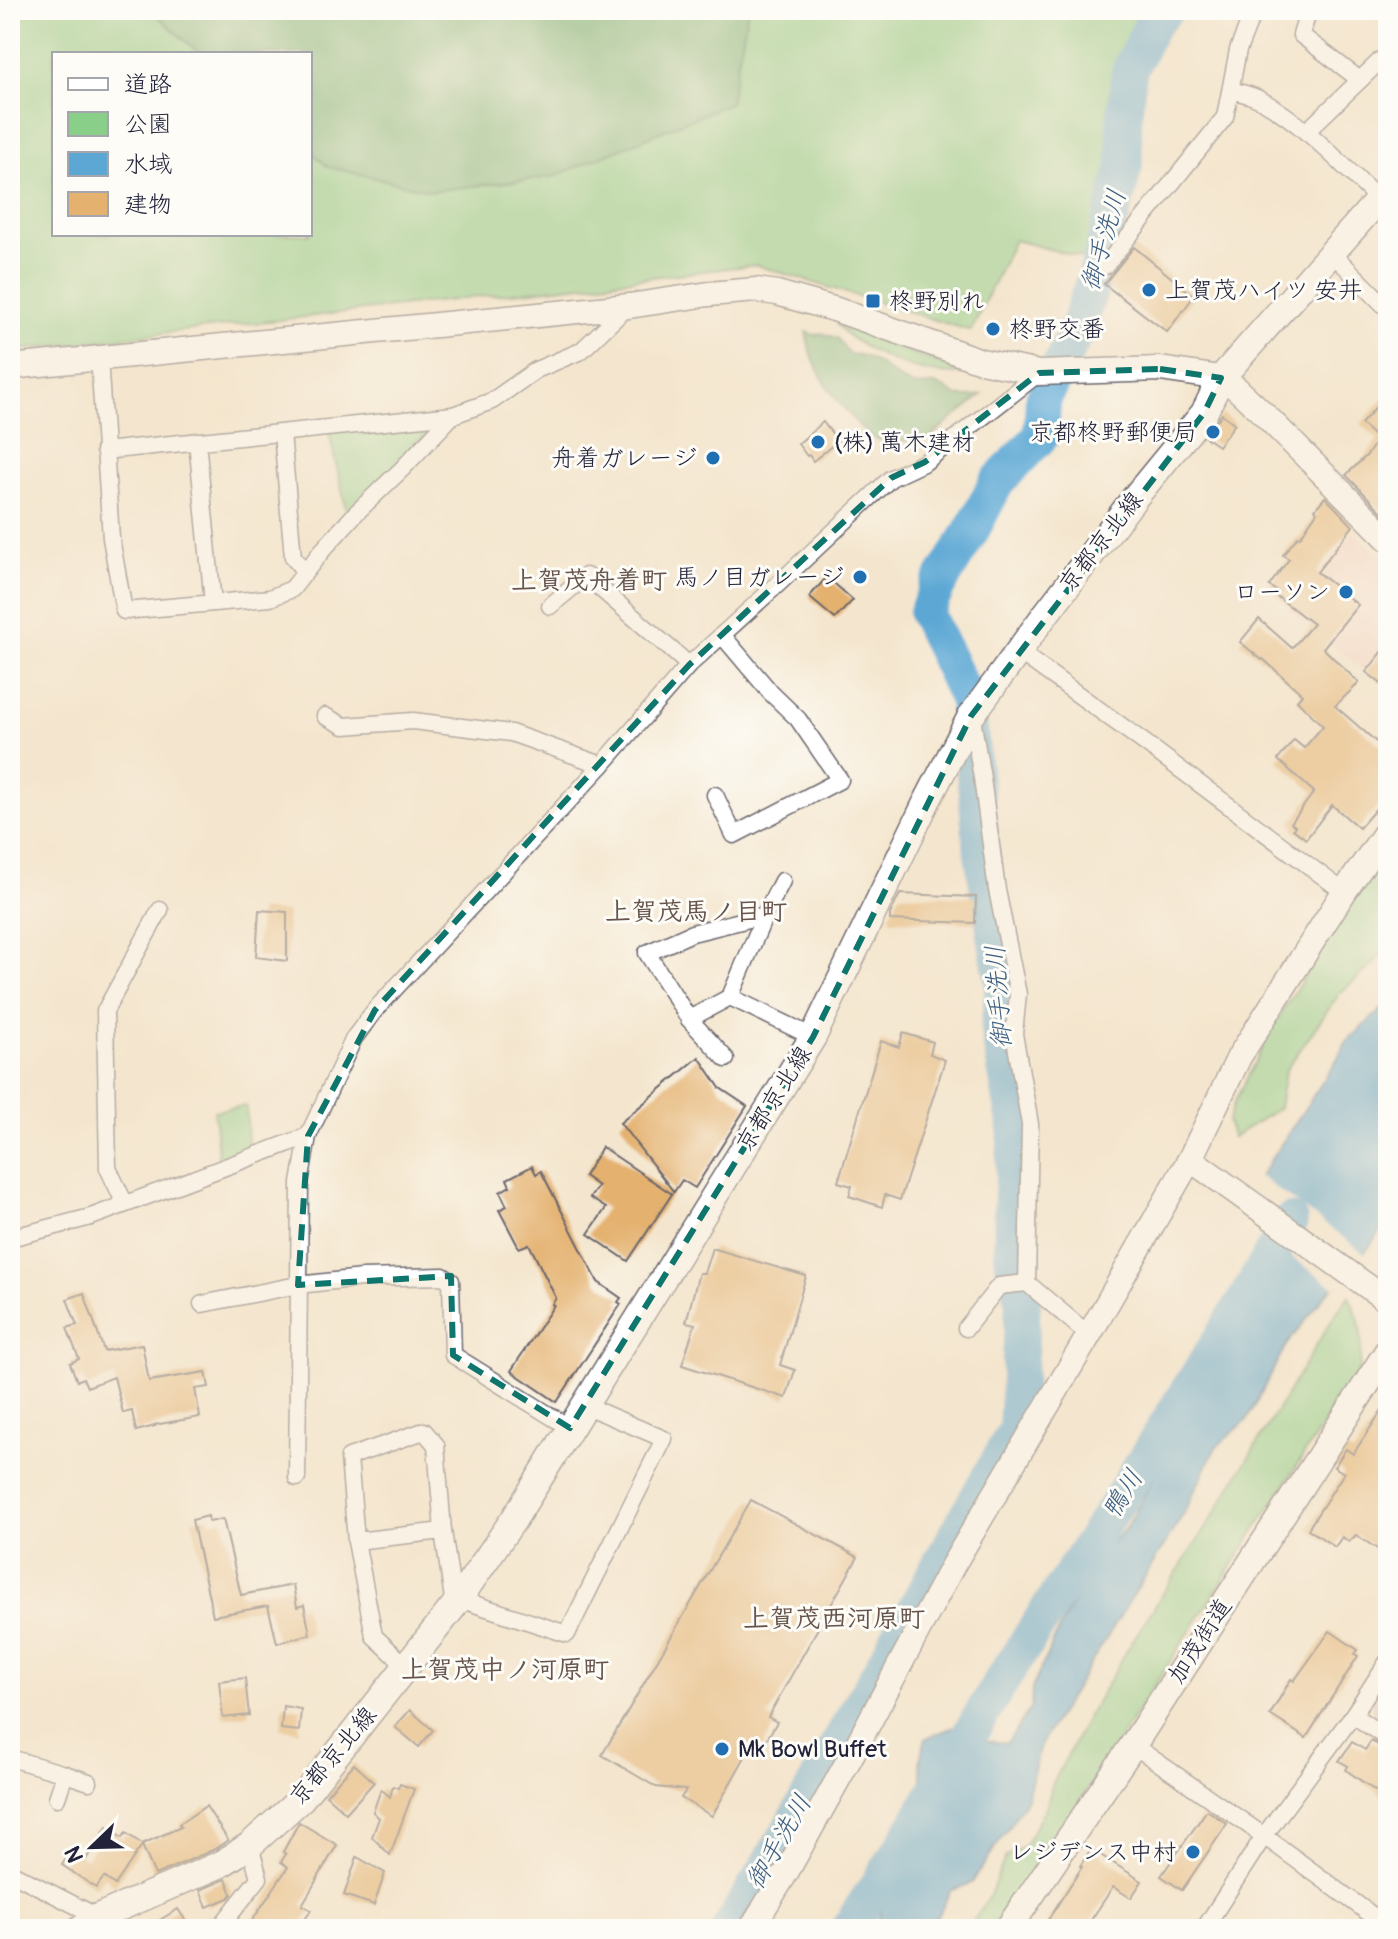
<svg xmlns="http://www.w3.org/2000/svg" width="1398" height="1939" font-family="Pangolin,'Klee One',sans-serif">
<rect width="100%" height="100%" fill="#fdfcf7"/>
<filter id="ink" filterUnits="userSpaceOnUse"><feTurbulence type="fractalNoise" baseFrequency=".0125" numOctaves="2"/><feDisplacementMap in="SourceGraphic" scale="16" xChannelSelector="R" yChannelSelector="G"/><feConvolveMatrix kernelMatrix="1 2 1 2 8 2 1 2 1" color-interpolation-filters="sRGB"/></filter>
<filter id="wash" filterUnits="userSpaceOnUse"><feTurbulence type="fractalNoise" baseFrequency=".006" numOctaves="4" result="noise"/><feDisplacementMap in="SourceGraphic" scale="32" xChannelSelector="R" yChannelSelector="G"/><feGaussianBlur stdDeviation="1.8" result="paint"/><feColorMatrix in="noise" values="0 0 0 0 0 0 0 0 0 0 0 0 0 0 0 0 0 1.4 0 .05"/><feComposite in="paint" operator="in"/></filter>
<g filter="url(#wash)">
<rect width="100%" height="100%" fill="#f4e6ce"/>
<!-- built -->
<polygon fill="#f7d1c6" points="1354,531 1388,563 1388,644 1367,669 1363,670 1289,611"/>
<!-- industrial -->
<polygon fill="#d2bfbf" points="1388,1673 1388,1723 1373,1713 1370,1699"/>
<!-- green -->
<g fill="#89cf89" stroke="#567862" stroke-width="2" fill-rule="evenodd">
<path d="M10,10H1159L1136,39L1120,92L1117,171L1088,259L1014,240L971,331L756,265L10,351ZM54,54H310V234H54Z"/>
<path d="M836,324L947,366L961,374C920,376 864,354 836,324Z"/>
<polygon points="442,417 349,521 328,429"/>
<polygon points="1388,852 1388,944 1373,965 1340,993 1285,1071 1279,1108 1232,1138 1228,1121 1234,1103 1275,1023 1335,928"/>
<polygon points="246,1106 249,1158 219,1169 214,1111"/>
<path d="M1349,1296C1364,1326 1362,1336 1360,1368L997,1929H968L990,1895L1005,1858L1025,1845L1047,1805L1052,1785L1088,1716L1138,1632L1212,1518L1334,1316Z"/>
</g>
<!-- forest -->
<g fill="#6eb275" stroke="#486a58" stroke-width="2">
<polygon points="151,10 748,10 730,103 552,177 432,191 328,167 310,151 310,54 200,54"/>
<path d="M806,332L815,335L822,333L837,338L850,355C872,351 890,377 910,384C921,388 926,384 935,385C943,385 950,393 957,396C963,398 975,396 982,395L929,438L912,441H888L874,439L864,431L835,398L821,376L810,352Z"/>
</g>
<!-- water -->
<polygon fill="#5ca7d4" stroke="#3f6488" stroke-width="2" points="1388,1000 1388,1219 1370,1246 1322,1299 1285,1347 1247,1420 1216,1447 1183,1515 1040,1745 1027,1799 972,1883 950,1891 940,1913 927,1929 871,1929 879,1919 886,1894 905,1871 922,1789 920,1759 926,1738 956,1726 988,1741 1007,1743 1031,1707 1032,1688 1060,1627 1095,1562 1127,1527 1198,1395 1257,1290 1275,1238 1256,1182 1335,1063 1346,1042 1382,1009"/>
<!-- pier -->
<polygon fill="#f4e6ce" points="1256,1174 1367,1255 1337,1289 1269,1241 1271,1238 1252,1183"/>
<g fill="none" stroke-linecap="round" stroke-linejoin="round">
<!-- river -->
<g stroke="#5ca7d4" stroke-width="36">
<polyline points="729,1929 785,1838 1016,1429 1023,1303 1012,1260 1011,1211 1016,1128 998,1029 1003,985 982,854 967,700 926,613 938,586 973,528 997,482 1041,436 1043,399 1073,339 1099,265 1125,165 1124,120 1129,71 1151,26 1166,10"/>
<polyline points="848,1929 901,1849 1002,1680 1110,1514 1246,1298 1290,1221"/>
</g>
</g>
<g id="blocks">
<!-- building -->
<g fill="#e4b16e">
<polygon points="1134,247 1194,296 1167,332 1104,284"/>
<polygon points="1388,393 1388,518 1346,475 1367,455 1378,439 1361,424"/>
<polygon points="1222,414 1235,424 1218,446 1205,437"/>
<polygon points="823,422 838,441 813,461 809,455 807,456 798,444"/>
<polygon points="1325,497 1353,526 1317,572 1358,605 1323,648 1359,683 1335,706 1388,752 1388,795 1359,828 1332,805 1306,839 1293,829 1295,826 1291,823 1314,792 1278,760 1294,740 1304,748 1323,726 1297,700 1302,694 1263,659 1262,660 1240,642 1259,619 1292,648 1313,624 1275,595 1278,592 1269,586 1289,559 1283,555 1298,536 1300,537 1317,512 1315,509"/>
<polygon points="827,577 853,600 835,619 809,597"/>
<polygon points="1388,645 1388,689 1366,672"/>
<polygon points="900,894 976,897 975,923 890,920 890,914"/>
<polygon points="259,910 287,912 287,961 256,957"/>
<polygon points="903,1033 933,1042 930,1054 945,1060 900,1200 885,1195 882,1207 849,1196 852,1186 838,1182 881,1041 899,1047"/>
<polygon points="699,1057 720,1088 747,1106 695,1188 682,1180 674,1192 620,1123"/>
<polygon points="602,1147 672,1194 628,1261 588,1234 606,1208 590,1198 598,1186 584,1176"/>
<polygon points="532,1166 536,1174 541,1171 598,1282 621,1298 618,1302 621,1304 557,1402 511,1371 554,1305 552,1304 556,1298 529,1244 519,1248 499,1210 507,1206 500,1192 510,1186 507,1179"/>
<polygon points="712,1248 806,1276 780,1365 795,1370 786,1398 682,1365 695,1324 686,1322 699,1273 704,1273"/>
<polygon points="84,1293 104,1351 142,1344 149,1381 206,1372 209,1387 195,1389 200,1417 154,1425 155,1426 136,1431 132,1411 123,1413 114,1377 87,1387 83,1378 77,1381 70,1363 79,1359 67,1328 77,1325 67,1299"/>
<polygon points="1388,1401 1388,1556 1356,1535 1349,1542 1342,1537 1335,1547 1308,1529 1344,1473 1334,1467 1346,1449 1353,1454"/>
<polygon points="751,1500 858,1557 768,1717 777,1722 760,1751 751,1746 712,1816 681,1798 686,1790 656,1787 602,1755"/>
<polygon points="208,1516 209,1522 223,1519 241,1595 293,1585 297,1607 304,1605 310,1634 277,1643 268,1606 213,1616 192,1520"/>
<polygon points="1330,1631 1358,1650 1355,1654 1358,1656 1306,1738 1270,1715 1291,1679 1294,1681"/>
<polygon points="245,1678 249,1715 223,1718 219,1681"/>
<polygon points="283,1706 301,1709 299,1731 281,1729"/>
<polygon points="410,1710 433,1730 419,1747 395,1727"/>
<polygon points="1371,1741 1388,1750 1388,1800 1346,1770 1348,1766 1339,1761 1352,1742 1365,1750"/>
<polygon points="354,1764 374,1782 346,1813 326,1795"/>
<polygon points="400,1784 414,1789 390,1855 372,1837 379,1818 373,1812 381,1789 390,1797 393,1786 398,1788"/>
<polygon points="206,1806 228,1840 213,1850 155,1875 142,1845 115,1885 104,1877 96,1888 62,1865 72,1850 86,1859 107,1827 122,1838 126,1833 142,1844 181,1827 179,1824"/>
<polygon points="1207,1810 1227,1824 1182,1890 1161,1876"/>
<polygon points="299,1822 337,1845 302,1905 311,1910 299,1929 264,1929 252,1921 288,1867 281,1862 286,1854 283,1852"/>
<polygon points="1091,1849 1142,1881 1131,1898 1113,1887 1085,1929 1056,1929 1046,1923 1082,1867 1080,1866"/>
<polygon points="357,1857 385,1873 374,1905 344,1895"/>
<polygon points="226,1879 232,1894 229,1898 207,1907 200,1890"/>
<polygon points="178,1909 191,1929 145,1929"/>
</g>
</g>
</g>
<g filter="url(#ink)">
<use href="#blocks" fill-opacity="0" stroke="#6c676e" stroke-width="2"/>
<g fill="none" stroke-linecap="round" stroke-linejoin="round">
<!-- street casing -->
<g stroke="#6c676e" stroke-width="19">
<g id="street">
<polyline points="1309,10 1301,35 1360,80"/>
<path d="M1231,90C1241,93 1252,95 1261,100C1305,124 1342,165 1378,199"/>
<polyline points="1306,132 1388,53"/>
<polyline points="1332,253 1388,309"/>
<polyline points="1105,266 1225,117 1238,50 1254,10"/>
<polyline points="99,358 111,538 124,611 270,598 292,589 321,552 356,513 402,469 453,415 492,401 536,370 581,351 627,307"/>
<polyline points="282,433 293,557 305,572"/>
<polyline points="197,441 213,603"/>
<polyline points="104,451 453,415"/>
<polyline points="550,606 586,576 689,665"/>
<polyline points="1018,651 1145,743 1344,892"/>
<polyline points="325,716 344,726 413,721 511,733 602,765 689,665 778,584 891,478 925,462 1039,373"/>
<polyline points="972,718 982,778 997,890 1018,994 1014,1034 1030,1124 1027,1283 1089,1335"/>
<polyline points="715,795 734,835 840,780 798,719 771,693 722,635"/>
<polyline points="730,997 813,1037"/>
<polyline points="689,1019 730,997 765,915 782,881"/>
<polyline points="726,1059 689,1019 647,953 692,933 765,915"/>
<polyline points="125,1204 108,1168 105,1011 160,910"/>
<polyline points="10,1238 91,1217 308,1136"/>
<polyline points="202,1304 298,1285 362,1278 443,1276 451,1281 453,1355 570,1428"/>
<polyline points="966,1328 999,1286 1027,1283"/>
<polyline points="297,1478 300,1183 308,1136 354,1038 375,1010 602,765"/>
<polyline points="356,1541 443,1531"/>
<polyline points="459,1599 567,1634 664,1439 584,1405"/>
<polyline points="406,1666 374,1636 356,1541 349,1457 424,1431 436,1445 443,1531 454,1606"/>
<polyline points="1353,1715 1388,1739"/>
<polyline points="1133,1745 1264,1836 1388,1927"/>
<polyline points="10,1758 65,1774 57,1798"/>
<polyline points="65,1774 89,1782"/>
<polyline points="10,1872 98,1917"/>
<polyline points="222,1929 225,1921 259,1878 250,1845"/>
<polyline points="1204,1929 1264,1836 1353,1715 1388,1661"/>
</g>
</g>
<!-- secondary casing -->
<g stroke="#6c676e" stroke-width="27">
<g id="secondary">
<polyline points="10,367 629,306 709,294 756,290 777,293 837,310 981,361 1039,373 1160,369 1221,378 1236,388 1269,419 1388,539"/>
<polyline points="1190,1159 1388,1301"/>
<polyline points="751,1929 787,1871 856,1747 953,1565 1089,1335 1190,1159 1239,1057 1344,892 1388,829"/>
</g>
</g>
<!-- primary casing -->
<g stroke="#6c676e" stroke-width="29">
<g id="primary">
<polyline points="81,1929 98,1917 221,1864 250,1845 302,1798 454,1606 514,1519 813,1037 925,805 971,716 1045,615 1136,496 1204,413 1221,378 1388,189"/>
<polyline points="1008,1929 1133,1745 1388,1351"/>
</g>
</g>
<!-- street -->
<use href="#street" stroke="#fff" stroke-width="16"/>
<!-- secondary -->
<use href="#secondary" stroke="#fff" stroke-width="24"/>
<!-- primary -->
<use href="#primary" stroke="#fff" stroke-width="26"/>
</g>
</g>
<!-- marked area -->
<path d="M0 0H1398V1939H0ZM1160,369L1221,378L1204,413L971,716L813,1037L570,1428L453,1355L451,1276L298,1285L308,1136L375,1010L689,665L891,478L925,462L1039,373Z" fill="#f4e6ce" fill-opacity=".55" fill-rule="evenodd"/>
<path fill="none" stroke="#0f766e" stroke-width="6" stroke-dasharray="16 10" stroke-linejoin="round" d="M1160,369L1221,378L1204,413L971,716L813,1037L570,1428L453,1355L451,1276L298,1285L308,1136L375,1010L689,665L891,478L925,462L1039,373Z"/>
<!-- markers -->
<g fill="#1f6fb2" stroke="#fdfcf7" stroke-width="3">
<circle cx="1149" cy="290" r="8"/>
<rect x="865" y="293" width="16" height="16" rx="4"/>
<circle cx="993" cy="329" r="8"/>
<circle cx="1213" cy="432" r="8"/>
<circle cx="818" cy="442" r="8"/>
<circle cx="713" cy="458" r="8"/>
<circle cx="860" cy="577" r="8"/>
<circle cx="1346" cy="592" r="8"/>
<circle cx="722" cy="1749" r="8"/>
<circle cx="1193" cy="1852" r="8"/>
</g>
<g text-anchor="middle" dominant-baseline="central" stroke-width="6" stroke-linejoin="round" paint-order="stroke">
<!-- poi labels -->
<g font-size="24" fill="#22223b" stroke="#fdfcf7" text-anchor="start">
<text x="1165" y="290">上賀茂ハイツ 安井</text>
<text x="889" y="301">柊野別れ</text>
<text x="1009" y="329">柊野交番</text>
<text x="1197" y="432" text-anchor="end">京都柊野郵便局</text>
<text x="834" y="442">(株) 萬木建材</text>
<text x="697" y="458" text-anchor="end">舟着ガレージ</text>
<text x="844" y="577" text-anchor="end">馬ノ目ガレージ</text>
<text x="1330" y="592" text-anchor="end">ローソン</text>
<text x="738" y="1749">Mk Bowl Buffet</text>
<text x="1177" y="1852" text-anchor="end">レジデンス中村</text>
</g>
<!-- street labels -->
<g font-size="24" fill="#22223b" stroke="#fdfcf7">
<text transform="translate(1101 542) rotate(-52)">京都京北線</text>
<text transform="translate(774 1099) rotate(-58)">京都京北線</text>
<text transform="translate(1200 1641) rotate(-57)">加茂街道</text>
<text transform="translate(333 1756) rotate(-50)">京都京北線</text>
</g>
<!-- water labels -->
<g font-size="26" font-style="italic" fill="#3c5e80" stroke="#fdfcf7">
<text transform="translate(1104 240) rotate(-74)">御手洗川</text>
<text transform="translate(999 997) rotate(-94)">御手洗川</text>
<text transform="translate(1123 1494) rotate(-58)">鴨川</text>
<text transform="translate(779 1842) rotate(-60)">御手洗川</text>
</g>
<!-- neighbourhood labels -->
<g font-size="26" font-weight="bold" fill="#66544d" stroke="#fdfcf7">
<text x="589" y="581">上賀茂舟着町</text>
<text x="696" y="912">上賀茂馬ノ目町</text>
<text x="834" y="1619">上賀茂西河原町</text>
<text x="505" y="1670">上賀茂中ノ河原町</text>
</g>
</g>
<!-- margin -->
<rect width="1398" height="1939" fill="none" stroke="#fdfcf7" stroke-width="40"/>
<!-- legend -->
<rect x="52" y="52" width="260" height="184" fill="#fdfcf7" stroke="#a5a5ac" stroke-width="2"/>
<rect x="68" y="78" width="40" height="12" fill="#ffffff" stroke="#a5a5ac" stroke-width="2"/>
<text x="124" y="92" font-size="24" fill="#22223b">道路</text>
<rect x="68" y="112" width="40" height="24" fill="#89cf89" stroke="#a5a5ac" stroke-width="2"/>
<text x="124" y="132" font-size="24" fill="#22223b">公園</text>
<rect x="68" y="152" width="40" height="24" fill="#5ca7d4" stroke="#a5a5ac" stroke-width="2"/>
<text x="124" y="172" font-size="24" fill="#22223b">水域</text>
<rect x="68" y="192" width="40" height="24" fill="#e4b16e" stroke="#a5a5ac" stroke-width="2"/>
<text x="124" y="212" font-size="24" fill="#22223b">建物</text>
<!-- north arrow -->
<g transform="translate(92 1847) rotate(247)" stroke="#fdfcf7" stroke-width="6" paint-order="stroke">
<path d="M0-6L14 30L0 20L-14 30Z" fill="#22223b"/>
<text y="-12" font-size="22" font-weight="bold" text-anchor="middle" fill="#22223b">N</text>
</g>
</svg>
